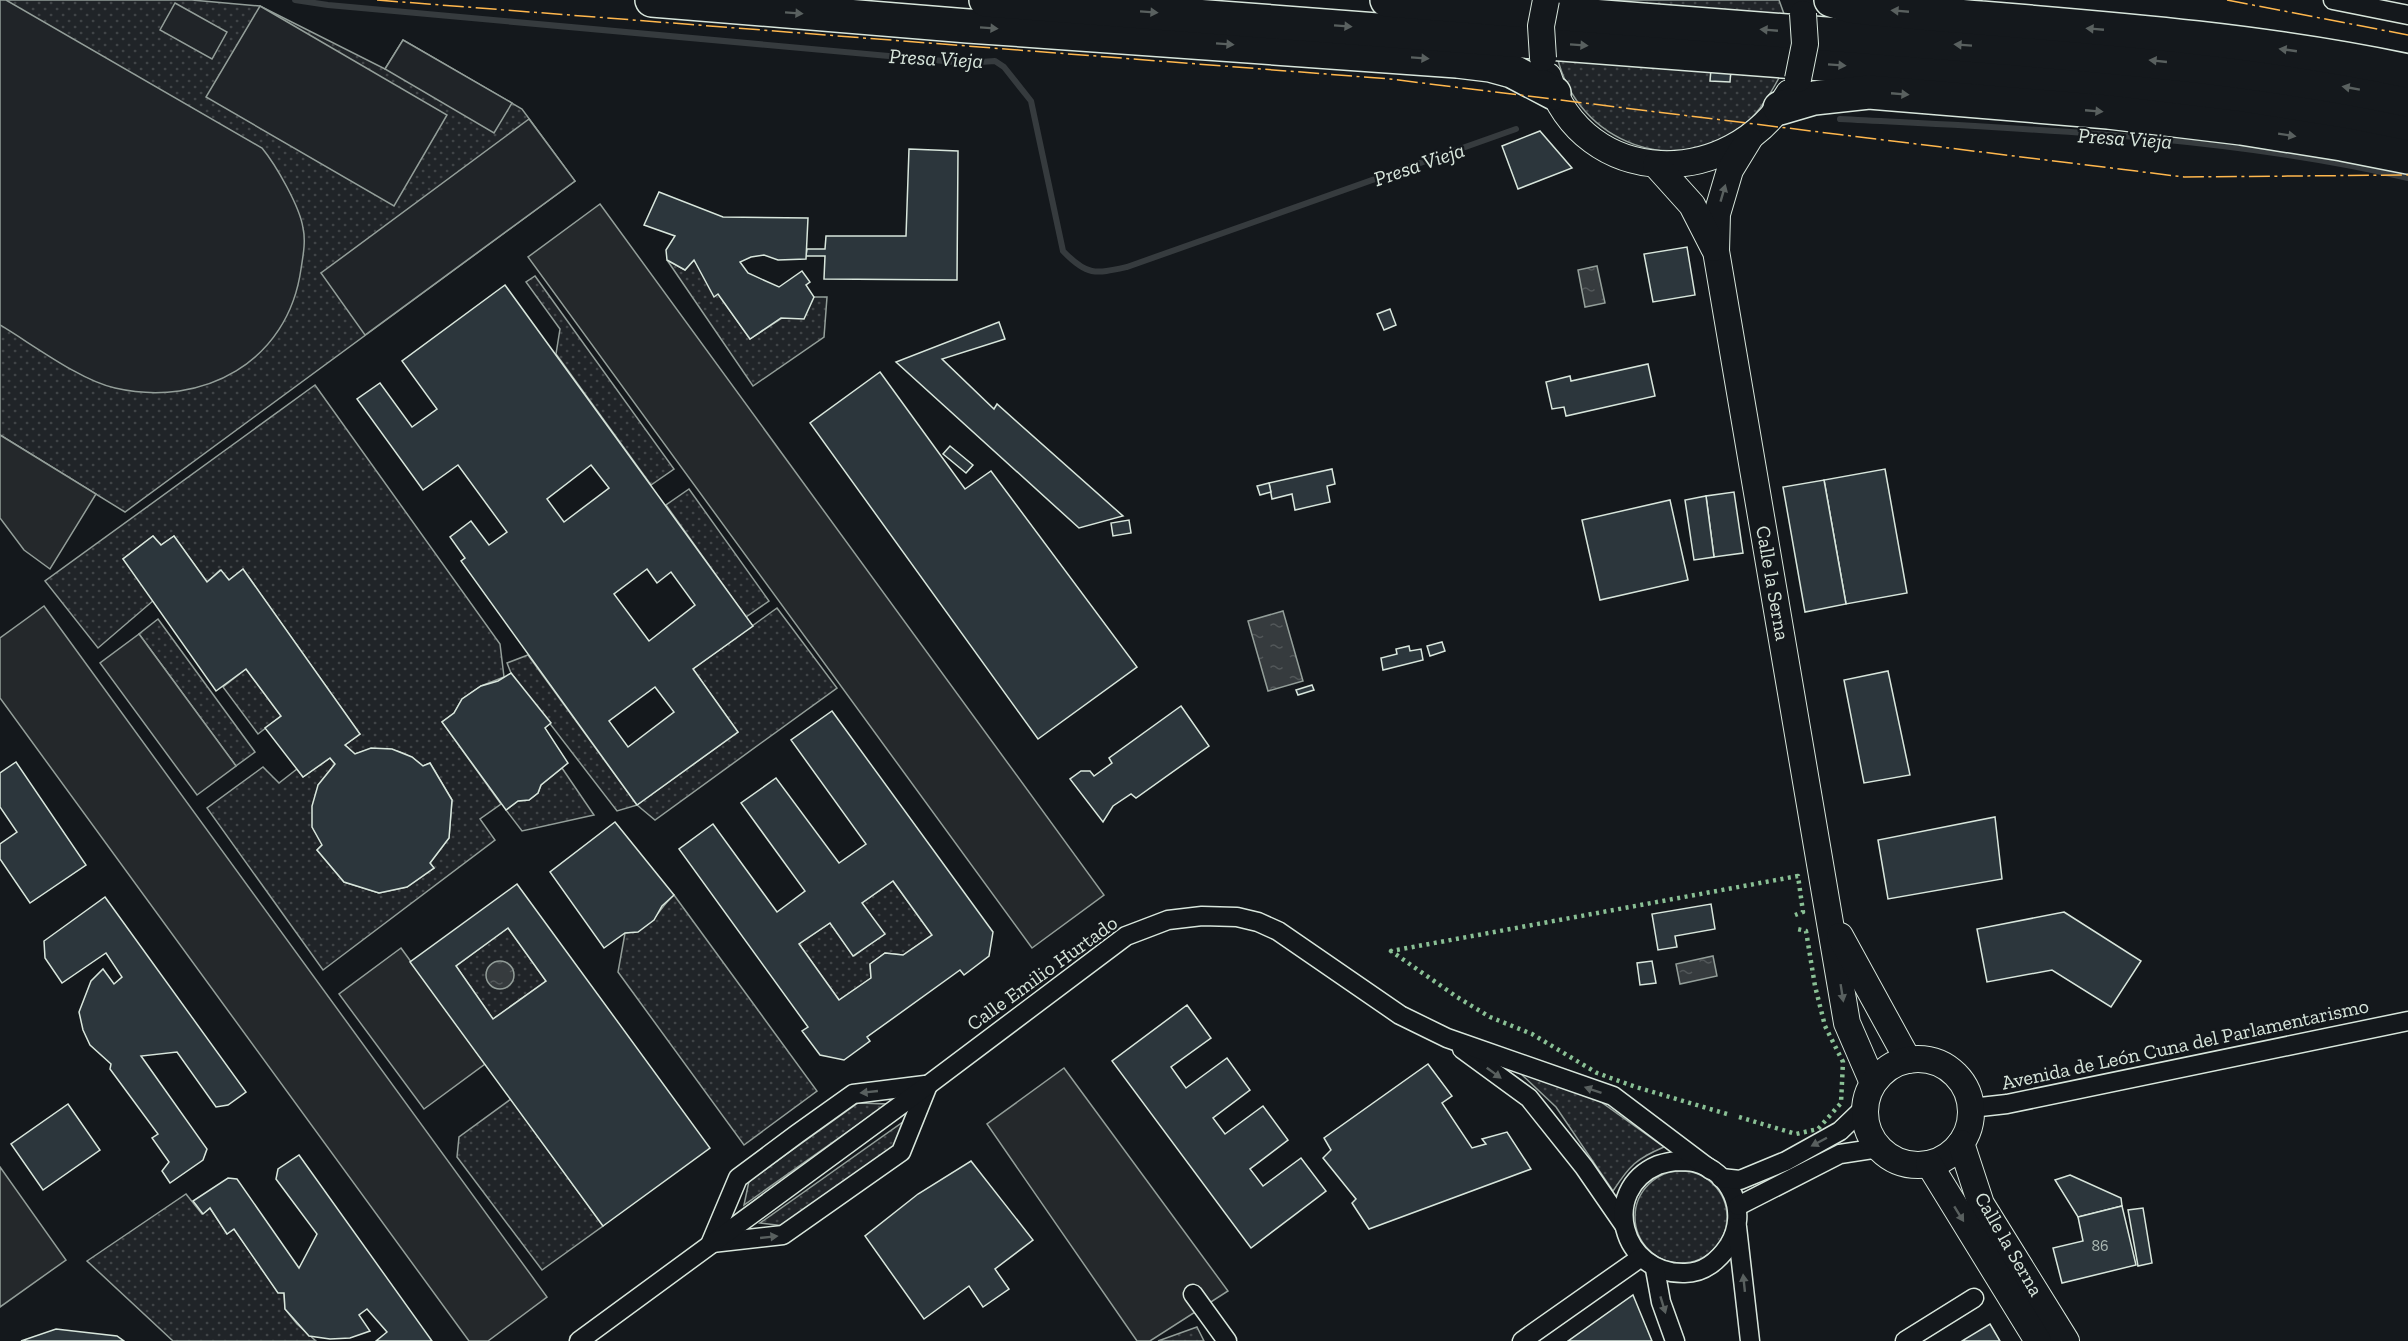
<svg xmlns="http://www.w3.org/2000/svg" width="2408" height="1341" font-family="'Zilla Slab',serif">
<defs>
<pattern id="green-dots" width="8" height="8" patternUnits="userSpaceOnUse" patternTransform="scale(1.5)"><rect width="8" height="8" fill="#202428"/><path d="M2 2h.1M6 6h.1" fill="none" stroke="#404447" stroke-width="1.8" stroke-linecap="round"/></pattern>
<pattern id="water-ripples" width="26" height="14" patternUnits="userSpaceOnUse" patternTransform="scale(1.5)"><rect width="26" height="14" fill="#363b3e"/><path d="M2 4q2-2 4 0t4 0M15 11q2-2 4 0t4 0" fill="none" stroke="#525759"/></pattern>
</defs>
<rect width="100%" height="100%" fill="#14181c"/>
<!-- green -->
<g fill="url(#green-dots)" stroke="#939e99" stroke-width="1.5">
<polygon points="0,0 192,0 260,6 385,69 403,40 522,109 575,181 125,512 0,435"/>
<polygon points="1567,0 1779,0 1784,14"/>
<path d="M1557,56L1780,76C1772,91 1761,110 1748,121C1679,182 1577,144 1557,56Z"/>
<polygon points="667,260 685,270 694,260 750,339 814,297 827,297 824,337 753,386"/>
<polygon points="535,276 674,469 651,485 556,354 560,329 526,282"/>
<path d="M315,385L500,644L504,677L481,686L462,699L454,713L442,722L501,804L480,819L495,840L323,970L207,808L263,767L279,783L297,769L303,777L330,758L335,764L318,785L322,845L317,850L344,882L379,893L407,887L434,868L430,863L449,838L452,800L430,763L423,766C403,748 379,744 355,754L345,745L360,734L243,569L229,580L220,570L207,582L174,536L161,545L153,536L123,559L154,600L98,648L45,581Z"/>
<polygon points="689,489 769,601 746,617 666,505"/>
<polygon points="777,608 837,688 655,820 637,805 617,811 511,673 507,663 528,655 637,805 738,732 693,669"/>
<polygon points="158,619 255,752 236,766 139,634"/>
<polygon points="246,669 281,716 258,734 223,687"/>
<polygon points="562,768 594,815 522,831 506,810 518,801 529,800 538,793 541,785"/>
<polygon points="893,881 932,935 903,955 885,953 870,964 871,978 839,1000 799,944 830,923 854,956 884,934 862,903"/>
<path d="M674,895L817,1091L744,1145L618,972L625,933C653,930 656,911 674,895Z"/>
<polygon points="508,928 546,981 493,1019 456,966"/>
<path d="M1520,1073L1594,1097L1664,1147C1636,1159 1630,1165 1613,1191L1556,1107Z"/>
<polygon points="511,1099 603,1226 542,1270 457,1157 459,1137"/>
<polygon points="858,1103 887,1104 744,1205 749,1181"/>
<polygon points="903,1122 894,1149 785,1226 760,1223"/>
<circle cx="1681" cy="1217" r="46"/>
<polygon points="186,1194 202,1214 210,1208 227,1234 234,1229 278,1292 284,1293 285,1309 297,1324 316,1341 173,1341 87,1261"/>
<polygon points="1197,1327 1204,1341 1158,1341"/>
</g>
<!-- pitch -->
<g fill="#202428" stroke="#939e99" stroke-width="1.5">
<path d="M0,0H6L262,148C276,165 300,207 303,228C306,241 303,256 301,269C288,362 203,408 115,388C81,381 32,344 0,325Z"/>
<polygon points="175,3 227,32 212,59 160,30"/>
<polygon points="260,6 447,115 394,206 206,97"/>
<polygon points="403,40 512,103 494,133 385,69"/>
<polygon points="529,119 575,181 365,335 321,273"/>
</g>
<!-- parking -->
<g fill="#24282b" stroke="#939e99" stroke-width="1.5">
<polygon points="600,204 1104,895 1032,948 528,257"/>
<polygon points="0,435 96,494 50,569 24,550 0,518"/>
<polygon points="44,606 547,1297 488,1341 469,1341 0,698 0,638"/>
<polygon points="139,634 236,766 197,795 100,663"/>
<polygon points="401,948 485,1064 424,1109 339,994"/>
<polygon points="1064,1068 1228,1291 1150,1341 1137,1341 987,1124"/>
<polygon points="0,1167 66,1260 0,1307"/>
</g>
<!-- water -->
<g fill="url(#water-ripples)" stroke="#939e99" stroke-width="1.5">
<polygon points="1597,266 1605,303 1585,307 1578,270"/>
<polygon points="1283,611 1303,681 1268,691 1248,621"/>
<polygon points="1713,956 1717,976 1680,984 1676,964"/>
<circle cx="500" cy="975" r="14"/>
</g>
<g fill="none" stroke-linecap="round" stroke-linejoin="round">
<!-- stream -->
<g stroke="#363b3e" stroke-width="6">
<path d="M295,0L328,5L966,63L995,61L1004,67L1031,101L1063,251C1087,276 1095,274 1127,267L1516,129"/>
<path d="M1840,119C2028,129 2224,135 2408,178"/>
</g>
</g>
<!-- building -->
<g fill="#2c363c" stroke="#d8e6dc" stroke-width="1.5" fill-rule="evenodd">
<polygon points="1711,69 1731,69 1730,82 1710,81"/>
<polygon points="1540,131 1572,168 1518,189 1502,146"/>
<polygon points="909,149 958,151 957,280 824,279 825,256 806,256 807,249 825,249 826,236 906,236"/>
<polygon points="659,192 723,217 808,218 806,259 778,260 764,255 751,257 740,262 748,273 779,287 802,271 810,282 806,285 814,297 804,319 781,318 750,339 718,294 714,297 694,260 685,270 667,260 666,250 675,236 644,225"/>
<polygon points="1687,247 1695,295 1653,302 1644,254"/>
<path d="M505,285L753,626L693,669L738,732L637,805L461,561L465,558L450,537L471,521L489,545L507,532L458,465L423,490L357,399L380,383L412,427L437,409L402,361ZM591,465L609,488L564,522L547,499ZM647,569L657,583L671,572L695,605L649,641L614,594ZM655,687L674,712L628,747L609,721Z"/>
<polygon points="1390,309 1396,325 1384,330 1377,314"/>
<polygon points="999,322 1005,339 942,359 994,409 997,404 1123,516 1079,528 896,362"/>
<polygon points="1648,364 1655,396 1566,416 1564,407 1552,409 1546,382 1570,376 1571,381"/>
<polygon points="880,372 965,489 991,471 1137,667 1038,739 810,423"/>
<polygon points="950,446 973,465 966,473 943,454"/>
<polygon points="1332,469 1335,484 1327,486 1330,502 1295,510 1292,494 1272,499 1269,483"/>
<polygon points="1885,469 1907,593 1846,604 1824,480"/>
<polygon points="1824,480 1846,604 1805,612 1783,487"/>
<polygon points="1269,483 1271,492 1260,495 1257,486"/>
<polygon points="1734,492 1743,553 1714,557 1706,496"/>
<polygon points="1706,496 1714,557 1694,560 1685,500"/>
<polygon points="1670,500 1688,580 1600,600 1582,520"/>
<polygon points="1129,520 1131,533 1113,536 1111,523"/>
<polygon points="153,536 161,545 174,536 207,582 221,570 229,580 243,569 360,734 345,745 355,754 371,748 392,749 412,757 423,766 430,763 452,800 449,838 430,863 434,868 407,887 379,893 344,882 317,850 322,845 312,827 312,806 318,785 335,764 330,758 303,777 265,728 281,716 246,669 216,691 123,559"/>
<polygon points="1442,642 1445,651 1430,656 1427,646"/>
<polygon points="1409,646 1410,651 1421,649 1423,660 1383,670 1381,658 1397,654 1396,649"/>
<polygon points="1888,671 1910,775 1864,783 1844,680"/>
<polygon points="511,673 551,723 545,728 568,763 541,785 538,793 529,800 518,801 506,810 442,722 454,713 462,699 481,686 498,681"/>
<polygon points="1312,685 1314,690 1298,695 1296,690"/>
<polygon points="1181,706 1209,746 1136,798 1131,794 1113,806 1103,822 1070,779 1081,771 1090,771 1094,776 1112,763 1109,758"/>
<path d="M832,711L993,932L989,956L964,975L960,970L867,1037L870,1041L844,1060L820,1055L802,1031L808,1027L679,849L713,824L777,912L805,891L741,803L776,778L839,863L866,844L791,740ZM893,881L932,935L903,955L885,953L870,964L871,978L839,1000L799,944L830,923L853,956L885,934L862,903Z"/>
<polygon points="16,762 86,865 30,903 0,859 0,844 17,832 0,807 0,773"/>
<polygon points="1995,817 2002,879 1888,899 1878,840"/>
<polygon points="615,822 674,895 662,906 654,920 638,932 625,933 604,948 550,872"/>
<path d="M517,884L710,1148L603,1226L410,962ZM508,928L546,981L493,1019L456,966Z"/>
<polygon points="105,897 246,1092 228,1105 216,1107 177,1052 141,1056 207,1149 203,1160 170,1183 162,1171 169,1162 152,1138 158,1134 110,1069 111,1064 90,1045 83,1030 79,1012 91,981 103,969 114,984 122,977 106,953 62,983 45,958 44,941"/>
<polygon points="1711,904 1715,929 1675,936 1677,947 1658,950 1652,914"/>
<polygon points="2064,912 2141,961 2111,1007 2052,970 1987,982 1977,929"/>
<polygon points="1652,961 1656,983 1640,985 1637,963"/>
<polygon points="1187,1005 1211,1038 1171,1067 1186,1088 1227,1058 1250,1090 1213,1118 1225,1134 1263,1106 1288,1140 1250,1169 1263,1186 1301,1158 1326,1191 1251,1248 1112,1061"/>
<polygon points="1428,1064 1452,1096 1442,1103 1472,1148 1486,1144 1482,1139 1507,1132 1531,1169 1369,1229 1352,1203 1356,1199 1323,1158 1331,1150 1324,1138"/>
<polygon points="68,1104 100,1150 43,1190 11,1144"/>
<polygon points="299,1155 432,1341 376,1341 387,1332 367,1309 359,1315 370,1331 350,1338 330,1339 309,1336 285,1309 284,1293 278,1293 234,1229 227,1234 210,1208 203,1214 193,1201 228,1178 237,1179 299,1268 317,1234 276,1179 278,1169"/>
<polygon points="971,1161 1033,1240 995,1269 1009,1289 983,1307 969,1286 924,1319 865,1236 918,1194"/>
<polygon points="2070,1175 2121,1198 2122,1206 2078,1217 2055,1180"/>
<polygon points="2122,1206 2136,1265 2062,1283 2053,1248 2083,1241 2078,1217"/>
<polygon points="2143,1208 2152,1263 2138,1266 2128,1210"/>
<polygon points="1633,1295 1652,1341 1568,1341"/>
<polygon points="1990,1324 2000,1341 1962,1341"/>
<polygon points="56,1329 117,1336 124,1341 21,1341"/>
</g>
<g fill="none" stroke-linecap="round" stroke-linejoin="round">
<!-- street casing -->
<g stroke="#d8e6dc" stroke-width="21">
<g id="street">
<polyline points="2333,0 2408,15"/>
<polyline points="1462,1049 1529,1098 1584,1167 1624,1225"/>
<polyline points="1971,1108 2007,1104 2408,1021"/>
<path d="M1676,1161C1682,1161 1688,1161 1694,1162C1731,1171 1749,1212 1729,1245C1719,1260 1704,1273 1685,1273C1621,1275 1599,1190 1658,1165C1663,1163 1670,1162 1676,1161Z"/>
<polyline points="1721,1178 1740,1180 1786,1161 1840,1131 1865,1107"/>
<polyline points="1738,1206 1840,1154 1879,1148"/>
<polyline points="1737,1227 1750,1341"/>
<polyline points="711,1242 738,1178 797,1134 853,1094 925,1085"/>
<polyline points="712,1243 783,1235 901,1152 928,1085"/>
<polyline points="1655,1269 1661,1302 1675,1341"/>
<polyline points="1193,1294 1227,1341"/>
<polyline points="579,1341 928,1085 1126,936 1168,920 1202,916 1237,917 1258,922 1278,931 1400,1015 1447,1038 1613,1096 1711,1170"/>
<polyline points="1522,1341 1640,1258"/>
<polyline points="1905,1341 1974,1298"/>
</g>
</g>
<!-- secondary casing -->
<g stroke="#d8e6dc" stroke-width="28">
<g id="secondary">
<path d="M1548,76C1584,190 1731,191 1789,93"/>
<polyline points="1749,139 1730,170 1717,214 1716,251 1847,1023 1873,1083"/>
<polyline points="1656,165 1692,205 1714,248"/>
<polyline points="1840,936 1908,1060"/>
<circle cx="1918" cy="1112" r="53"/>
<polyline points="1961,1143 1981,1204 2066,1341"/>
<polyline points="1929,1164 2038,1341"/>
</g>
</g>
<!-- highway casing -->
<g stroke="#d8e6dc" stroke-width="36">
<g id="highway">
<polyline points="652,0 968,26 1457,61 1490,65 1512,71 1554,93"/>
<polyline points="986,0 2110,86 2243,100 2408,129"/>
<path d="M1387,0C1555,13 1723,27 1891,39C2064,53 2237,64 2408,100"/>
<path d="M1831,0L1850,6L1875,9C2052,25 2233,34 2408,71"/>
<polyline points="1780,108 1814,98 1869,92 2108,112 2241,128 2342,144 2408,157"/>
</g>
</g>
<!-- street -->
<use href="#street" stroke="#14181c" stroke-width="18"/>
<!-- secondary -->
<use href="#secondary" stroke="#14181c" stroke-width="26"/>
<!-- highway -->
<use href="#highway" stroke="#14181c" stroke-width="33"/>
<!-- secondary-bridge casing -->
<g stroke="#d8e6dc" stroke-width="28" stroke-linecap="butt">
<g id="secondary-bridge">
<polyline points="1543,58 1541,26 1546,0"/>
<polyline points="1798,79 1805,44 1803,14"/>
</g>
</g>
<!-- secondary-bridge -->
<use href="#secondary-bridge" stroke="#14181c" stroke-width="26"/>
<!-- hedge -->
<g stroke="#8ac095" stroke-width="4.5" stroke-dasharray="3 4.5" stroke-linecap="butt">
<polyline points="1727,1114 1636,1087 1597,1073 1532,1034 1490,1017 1457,997 1391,951 1798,876 1803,912 1795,915"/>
<polyline points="1739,1117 1796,1134 1818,1129 1841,1103 1843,1062 1825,1026 1815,986 1806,931 1797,929"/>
</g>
<!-- power -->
<g stroke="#ffb74d" stroke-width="1.5" stroke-dasharray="21 4.5 3 4.5" stroke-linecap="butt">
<polyline points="377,0 1390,79 2184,177 2408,175"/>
<polyline points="2227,0 2408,35"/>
</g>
</g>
<!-- one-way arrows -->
<defs><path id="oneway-solid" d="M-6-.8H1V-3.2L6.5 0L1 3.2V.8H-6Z" transform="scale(1.5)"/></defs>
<g fill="#59605f">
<use href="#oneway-solid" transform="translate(1900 11) rotate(-175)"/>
<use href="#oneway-solid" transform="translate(1149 12) rotate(4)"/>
<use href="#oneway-solid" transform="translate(794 13) rotate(4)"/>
<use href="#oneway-solid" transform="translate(1343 26) rotate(4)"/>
<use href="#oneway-solid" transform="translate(989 28) rotate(4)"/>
<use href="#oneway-solid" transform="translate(2095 29) rotate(-175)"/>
<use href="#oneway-solid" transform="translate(1769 30) rotate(-175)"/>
<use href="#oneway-solid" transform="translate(1225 44) rotate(4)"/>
<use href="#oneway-solid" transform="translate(1579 45) rotate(4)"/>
<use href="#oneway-solid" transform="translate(1963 45) rotate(-176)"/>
<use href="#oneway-solid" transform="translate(2288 50) rotate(-172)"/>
<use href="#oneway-solid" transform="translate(1420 58) rotate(4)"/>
<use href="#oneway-solid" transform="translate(2158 61) rotate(-174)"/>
<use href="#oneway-solid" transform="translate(1837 65) rotate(4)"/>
<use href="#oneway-solid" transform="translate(2351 88) rotate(-170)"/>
<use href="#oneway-solid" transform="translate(1900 94) rotate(5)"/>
<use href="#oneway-solid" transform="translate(2094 111) rotate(5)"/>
<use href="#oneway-solid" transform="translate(2287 135) rotate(9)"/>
<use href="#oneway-solid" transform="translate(1723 193) rotate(-74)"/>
<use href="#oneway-solid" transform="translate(1842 993) rotate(81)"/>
<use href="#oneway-solid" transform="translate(1494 1073) rotate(36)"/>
<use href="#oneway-solid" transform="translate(1593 1090) rotate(-161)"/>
<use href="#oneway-solid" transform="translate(869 1092) rotate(174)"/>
<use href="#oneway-solid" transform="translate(1819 1142) rotate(152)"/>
<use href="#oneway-solid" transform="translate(1959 1214) rotate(58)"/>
<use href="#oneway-solid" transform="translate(769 1237) rotate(-6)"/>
<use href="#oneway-solid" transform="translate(1744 1283) rotate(-96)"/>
<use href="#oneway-solid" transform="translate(1663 1305) rotate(73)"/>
</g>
<g text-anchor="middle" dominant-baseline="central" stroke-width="4.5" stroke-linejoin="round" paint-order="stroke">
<!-- number labels -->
<g font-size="16" fill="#adbab4">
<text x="2100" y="1245">86</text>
</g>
<!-- street labels -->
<g font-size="20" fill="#d8e6dc" stroke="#14181c">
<text transform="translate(1773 583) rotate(80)">Calle la Serna</text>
<text transform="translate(1042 973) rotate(-36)">Calle Emilio Hurtado</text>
<text transform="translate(2185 1044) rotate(-12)">Avenida de León Cuna del Parlamentarismo</text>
<text transform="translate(2009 1244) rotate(60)">Calle la Serna</text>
</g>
<!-- water labels -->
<g font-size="21" font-style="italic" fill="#d8e6dc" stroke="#14181c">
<text transform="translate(936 58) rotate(3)">Presa Vieja</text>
<text transform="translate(2125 138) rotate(4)">Presa Vieja</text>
<text transform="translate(1419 164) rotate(-19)">Presa Vieja</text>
</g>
</g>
</svg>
